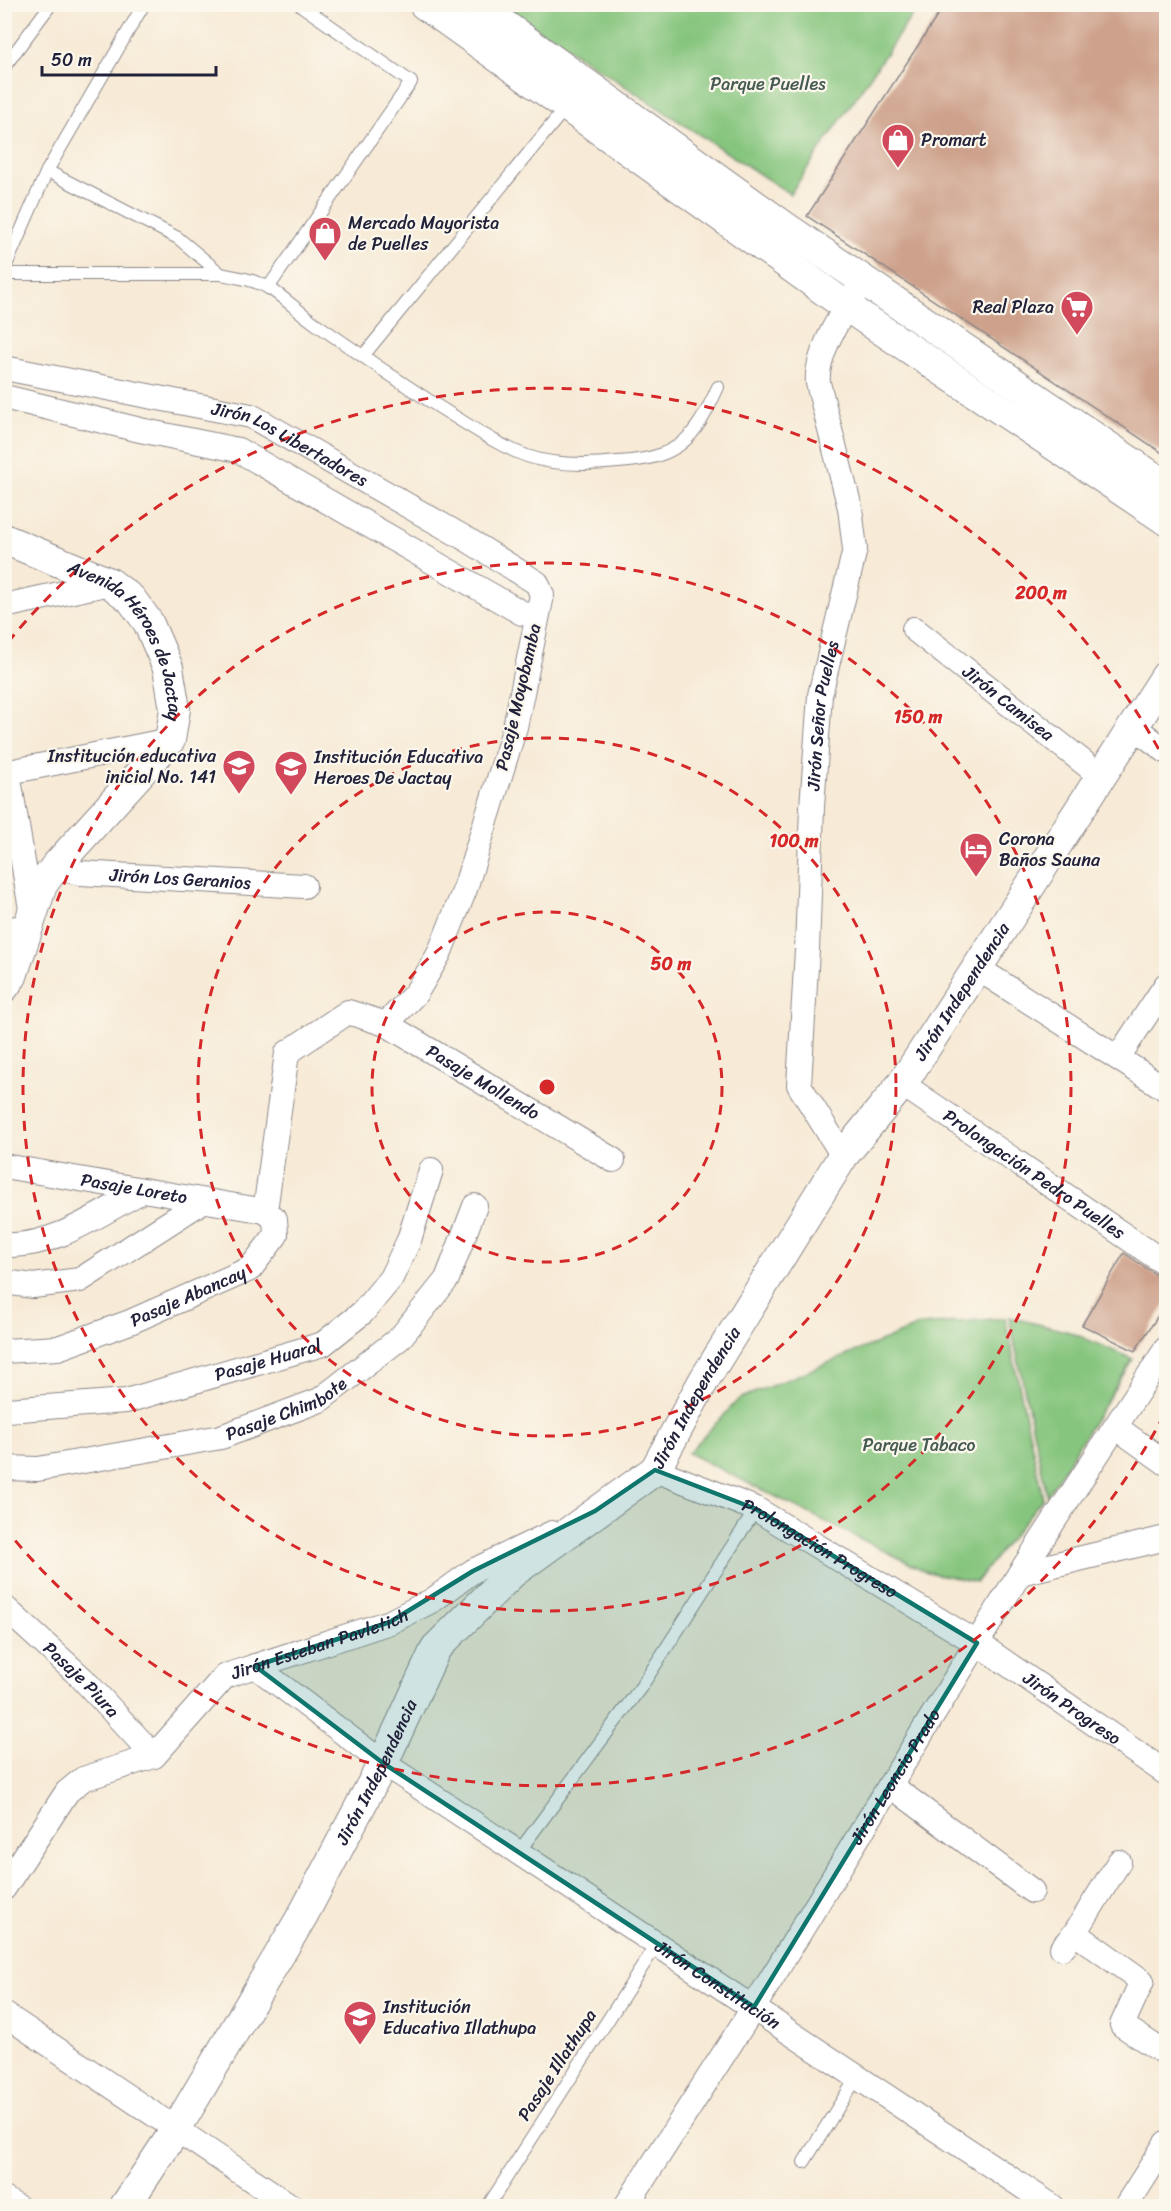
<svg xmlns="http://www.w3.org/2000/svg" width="1171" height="2211" font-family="Sriracha,sans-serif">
<rect width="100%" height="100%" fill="#fbf7ec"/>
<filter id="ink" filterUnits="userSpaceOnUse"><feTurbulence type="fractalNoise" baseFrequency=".0167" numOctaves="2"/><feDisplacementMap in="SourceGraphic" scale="12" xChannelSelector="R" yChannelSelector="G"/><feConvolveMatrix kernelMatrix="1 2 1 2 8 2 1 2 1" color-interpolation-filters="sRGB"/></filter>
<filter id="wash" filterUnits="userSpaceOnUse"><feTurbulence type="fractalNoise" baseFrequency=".008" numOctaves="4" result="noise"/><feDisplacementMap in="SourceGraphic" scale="24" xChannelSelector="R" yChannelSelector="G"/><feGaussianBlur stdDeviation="1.35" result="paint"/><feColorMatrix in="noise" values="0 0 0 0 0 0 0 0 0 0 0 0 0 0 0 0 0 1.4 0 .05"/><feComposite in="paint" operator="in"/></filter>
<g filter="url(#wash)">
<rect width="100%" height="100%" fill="#f7ead6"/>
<!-- green -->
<g fill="#85c57d" stroke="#54745c" stroke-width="1.5">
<polygon points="501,5 919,5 790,194"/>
<polygon points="1009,1317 1070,1332 1133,1359 1047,1496"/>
<polygon points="1005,1318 1043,1498 976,1582 927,1572 688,1453 739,1399 921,1325"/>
</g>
<g id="blocks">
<!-- building -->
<g fill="#cda18b">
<polygon points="945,4 1167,4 1167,456 807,216"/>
<polygon points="1124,1253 1158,1276 1167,1278 1167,1302 1135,1351 1082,1325"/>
</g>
</g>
</g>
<g filter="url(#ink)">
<use href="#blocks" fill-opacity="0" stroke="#8c8688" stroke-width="1.5"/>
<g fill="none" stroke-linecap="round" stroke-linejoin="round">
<!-- service casing -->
<g stroke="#8c8688" stroke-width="14">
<g id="service">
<polyline points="4,67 51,4"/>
<polyline points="47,171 178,238 221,274"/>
<polyline points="4,270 47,171 144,4"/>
<path d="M4,274H221C237,277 255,280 269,288C285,298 300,313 316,324C363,356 410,390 460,420C481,433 504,448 527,456C555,466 589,465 618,462C678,458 694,441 718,387"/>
<polyline points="268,288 411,82 299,4"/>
<polyline points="363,356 567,106"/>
<polyline points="517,1854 641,1687 756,1509"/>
<polyline points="804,2162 857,2077"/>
<polyline points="4,2192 27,2206"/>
<polyline points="488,2206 657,1944"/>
</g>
</g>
<!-- minor casing -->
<g stroke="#8c8688" stroke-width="26">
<g id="minor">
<path id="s1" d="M4,368L251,416L468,540L537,583L542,595L515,727L465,889L439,954L416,993L386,1024"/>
<polyline points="4,397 140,430 238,450 522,613 537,615"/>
<polyline points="4,606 110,583"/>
<path id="s2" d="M914,629L1102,777"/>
<polyline points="1134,727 1166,751"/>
<polyline points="4,773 170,740"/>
<polyline points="8,773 32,915"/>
<path id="s3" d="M55,867L80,873L304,886"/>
<polyline points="4,930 28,926"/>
<polyline points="977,968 1166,1089"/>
<polyline points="1119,1056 1166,985"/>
<path id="s4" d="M902,1084L1166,1264"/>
<path id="s5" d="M843,1156L799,1085L807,950L812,807L820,695L855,549L850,508L818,383C815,353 846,305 864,281"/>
<path id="s6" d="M4,1166L265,1211"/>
<path id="s7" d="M265,1211L287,1053L348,1012L386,1024L613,1160"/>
<path d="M4,1245C54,1248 100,1213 142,1191"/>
<polyline points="4,1282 33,1286 80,1280 203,1201"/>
<path id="s8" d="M4,1351L58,1348L130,1322L250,1269L276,1235L275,1219L265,1211"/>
<path id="s9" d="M7,1410L126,1401L323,1344L363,1312L391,1278L409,1240L431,1170"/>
<polyline points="1117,1428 1166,1463"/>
<path id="s10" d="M4,1468L38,1469L221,1437L320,1400L400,1338L447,1279L475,1206"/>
<path id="s11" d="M655,1470L756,1509L977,1643L1166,1773"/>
<polyline points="1020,1573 1166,1538"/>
<path id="s12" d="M4,1607L82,1678L154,1756"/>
<path id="s13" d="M255,1666L383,1763L1052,2206"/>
<polyline points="890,1785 1032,1891"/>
<path id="s14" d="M4,1888L67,1792L83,1779L154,1756L225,1676L390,1622L433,1600L473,1571L552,1533"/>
<polyline points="1075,1933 1142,1981 1122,2025 1166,2054"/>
<polyline points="1062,1948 1075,1933 1119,1862"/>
<polyline points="4,2014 291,2206"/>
<path id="s15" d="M626,2206L754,2007L1020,1573L1166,1349"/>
<polyline points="1126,2206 1166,2143"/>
</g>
</g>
<!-- tertiary casing -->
<g stroke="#8c8688" stroke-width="32">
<g id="tertiary">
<polyline points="424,4 846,306 1166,520"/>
<polyline points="475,4 785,227 1166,486"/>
<path id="s16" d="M4,539L110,583L131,599L148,622L168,668L175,709L170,740L55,867L42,885L12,976L4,987"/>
<path id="s17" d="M125,2206L175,2131L304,1913L383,1763L436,1648L512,1573L655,1470L704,1380L843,1156L902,1084L1166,676"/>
</g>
</g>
<!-- service -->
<use href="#service" stroke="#fff" stroke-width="12"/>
<!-- minor -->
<use href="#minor" stroke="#fff" stroke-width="24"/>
<!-- tertiary -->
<use href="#tertiary" stroke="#fff" stroke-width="30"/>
</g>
</g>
<!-- marked area -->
<path fill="#0f766e" fill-opacity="0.2" stroke="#0f766e" stroke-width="4.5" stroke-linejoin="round" d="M655,1470L756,1509L977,1643L754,2007L383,1763L255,1666L390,1622L473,1571L595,1511Z"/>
<!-- distance rings -->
<g fill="none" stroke="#d62828" stroke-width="3" stroke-dasharray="10 8">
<circle cx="547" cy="1087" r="175"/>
<circle cx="547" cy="1087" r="349"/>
<circle cx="547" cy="1087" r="524"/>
<path d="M1164 1415A699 699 0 0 1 8 1532M8 642A699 699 0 0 1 1164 759"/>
</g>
<!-- icons -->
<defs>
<g id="shop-pin" transform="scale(1.725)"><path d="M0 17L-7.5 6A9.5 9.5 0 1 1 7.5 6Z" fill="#d1495b" stroke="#fbf7ec"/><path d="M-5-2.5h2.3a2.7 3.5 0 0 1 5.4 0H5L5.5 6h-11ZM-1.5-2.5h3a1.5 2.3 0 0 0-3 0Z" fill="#fff"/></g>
<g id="supermarket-pin" transform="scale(1.725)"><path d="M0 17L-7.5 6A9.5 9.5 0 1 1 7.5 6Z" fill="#d1495b" stroke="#fbf7ec"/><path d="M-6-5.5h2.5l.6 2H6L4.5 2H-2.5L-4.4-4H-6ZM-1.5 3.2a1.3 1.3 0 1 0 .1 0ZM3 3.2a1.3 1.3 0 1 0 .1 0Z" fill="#fff"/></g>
<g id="school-pin" transform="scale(1.725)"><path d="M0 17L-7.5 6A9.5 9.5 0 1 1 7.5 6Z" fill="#d1495b" stroke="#fbf7ec"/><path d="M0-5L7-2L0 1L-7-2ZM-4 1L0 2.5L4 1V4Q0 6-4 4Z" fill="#fff"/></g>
<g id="hotel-pin" transform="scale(1.725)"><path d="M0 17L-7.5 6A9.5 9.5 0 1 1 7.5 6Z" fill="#d1495b" stroke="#fbf7ec"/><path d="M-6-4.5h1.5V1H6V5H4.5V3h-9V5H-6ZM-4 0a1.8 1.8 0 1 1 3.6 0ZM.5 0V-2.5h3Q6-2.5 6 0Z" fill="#fff"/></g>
</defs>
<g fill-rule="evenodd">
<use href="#shop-pin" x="898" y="140"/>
<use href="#shop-pin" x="325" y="233"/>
<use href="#supermarket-pin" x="1077" y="307"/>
<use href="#school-pin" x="239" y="766"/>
<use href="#school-pin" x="291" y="767"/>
<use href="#hotel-pin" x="976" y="849"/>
<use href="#school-pin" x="360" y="2017"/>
</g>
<g text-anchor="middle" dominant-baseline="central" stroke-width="4.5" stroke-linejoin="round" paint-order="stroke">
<!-- park labels -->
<g font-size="18" fill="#455b52" stroke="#fbf7ec">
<text x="768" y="84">Parque Puelles</text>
<text x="919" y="1445">Parque Tabaco</text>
</g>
<!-- poi labels -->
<g font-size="18" fill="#22223b" stroke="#fbf7ec" text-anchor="start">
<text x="921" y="140">Promart</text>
<text x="348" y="223">Mercado Mayorista<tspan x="348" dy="21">de Puelles</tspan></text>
<text x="1054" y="307" text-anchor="end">Real Plaza</text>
<text x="216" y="756" text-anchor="end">Institución educativa<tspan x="216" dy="21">inicial No. 141</tspan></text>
<text x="314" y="757">Institución Educativa<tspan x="314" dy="21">Heroes De Jactay</tspan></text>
<text x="999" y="839">Corona<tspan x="999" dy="21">Baños Sauna</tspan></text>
<text x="383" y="2007">Institución<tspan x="383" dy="21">Educativa Illathupa</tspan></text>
</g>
<!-- street labels -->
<g font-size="18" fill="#22223b" stroke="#fbf7ec">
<text stroke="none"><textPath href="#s1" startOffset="298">Jirón Los Libertadores</textPath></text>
<text stroke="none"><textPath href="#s16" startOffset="172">Avenida Héroes de Jactay</textPath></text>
<text transform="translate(518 697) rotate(-77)">Pasaje Moyobamba</text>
<text stroke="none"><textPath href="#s2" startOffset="120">Jirón Camisea</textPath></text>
<text stroke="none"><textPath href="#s5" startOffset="454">Jirón Señor Puelles</textPath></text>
<text stroke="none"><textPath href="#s3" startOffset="126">Jirón Los Geranios</textPath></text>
<text stroke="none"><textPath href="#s17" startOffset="1492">Jirón Independencia</textPath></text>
<text stroke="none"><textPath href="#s7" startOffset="386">Pasaje Mollendo</textPath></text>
<text stroke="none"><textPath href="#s4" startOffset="160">Prolongación Pedro Puelles</textPath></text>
<text stroke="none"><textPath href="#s6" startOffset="132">Pasaje Loreto</textPath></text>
<text stroke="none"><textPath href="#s8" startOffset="194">Pasaje Abancay</textPath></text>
<text stroke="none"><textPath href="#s9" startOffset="267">Pasaje Huaral</textPath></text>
<text stroke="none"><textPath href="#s17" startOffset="1006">Jirón Independencia</textPath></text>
<text stroke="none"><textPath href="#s10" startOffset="291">Pasaje Chimbote</textPath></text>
<text stroke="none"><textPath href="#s11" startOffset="183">Prolongación Progreso</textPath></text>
<text stroke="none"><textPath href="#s14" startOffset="417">Jirón Esteban Pavletich</textPath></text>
<text stroke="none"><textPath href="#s12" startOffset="106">Pasaje Piura</textPath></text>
<text stroke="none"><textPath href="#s11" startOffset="482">Jirón Progreso</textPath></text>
<text stroke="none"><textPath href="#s17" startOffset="502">Jirón Independencia</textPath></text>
<text stroke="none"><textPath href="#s15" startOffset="507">Jirón Leoncio Prado</textPath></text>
<text stroke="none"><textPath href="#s13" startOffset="562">Jirón Constitución</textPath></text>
<text transform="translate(557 2065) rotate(-57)">Pasaje Illathupa</text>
</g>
</g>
<circle cx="547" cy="1087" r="9" fill="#d62828" stroke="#fbf7ec" stroke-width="3"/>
<g font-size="18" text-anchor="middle" font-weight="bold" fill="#d62828" stroke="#fbf7ec" stroke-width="4.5" stroke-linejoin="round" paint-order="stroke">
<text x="1041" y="599">200 m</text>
<text x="918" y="723">150 m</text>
<text x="794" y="847">100 m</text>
<text x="671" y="970">50 m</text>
</g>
<!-- margin -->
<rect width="1171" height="2211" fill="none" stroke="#fbf7ec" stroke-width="24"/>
<!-- scale -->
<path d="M42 66v9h174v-9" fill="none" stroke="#22223b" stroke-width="3"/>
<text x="51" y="66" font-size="18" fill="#22223b" stroke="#fbf7ec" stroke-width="4.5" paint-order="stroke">50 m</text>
</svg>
